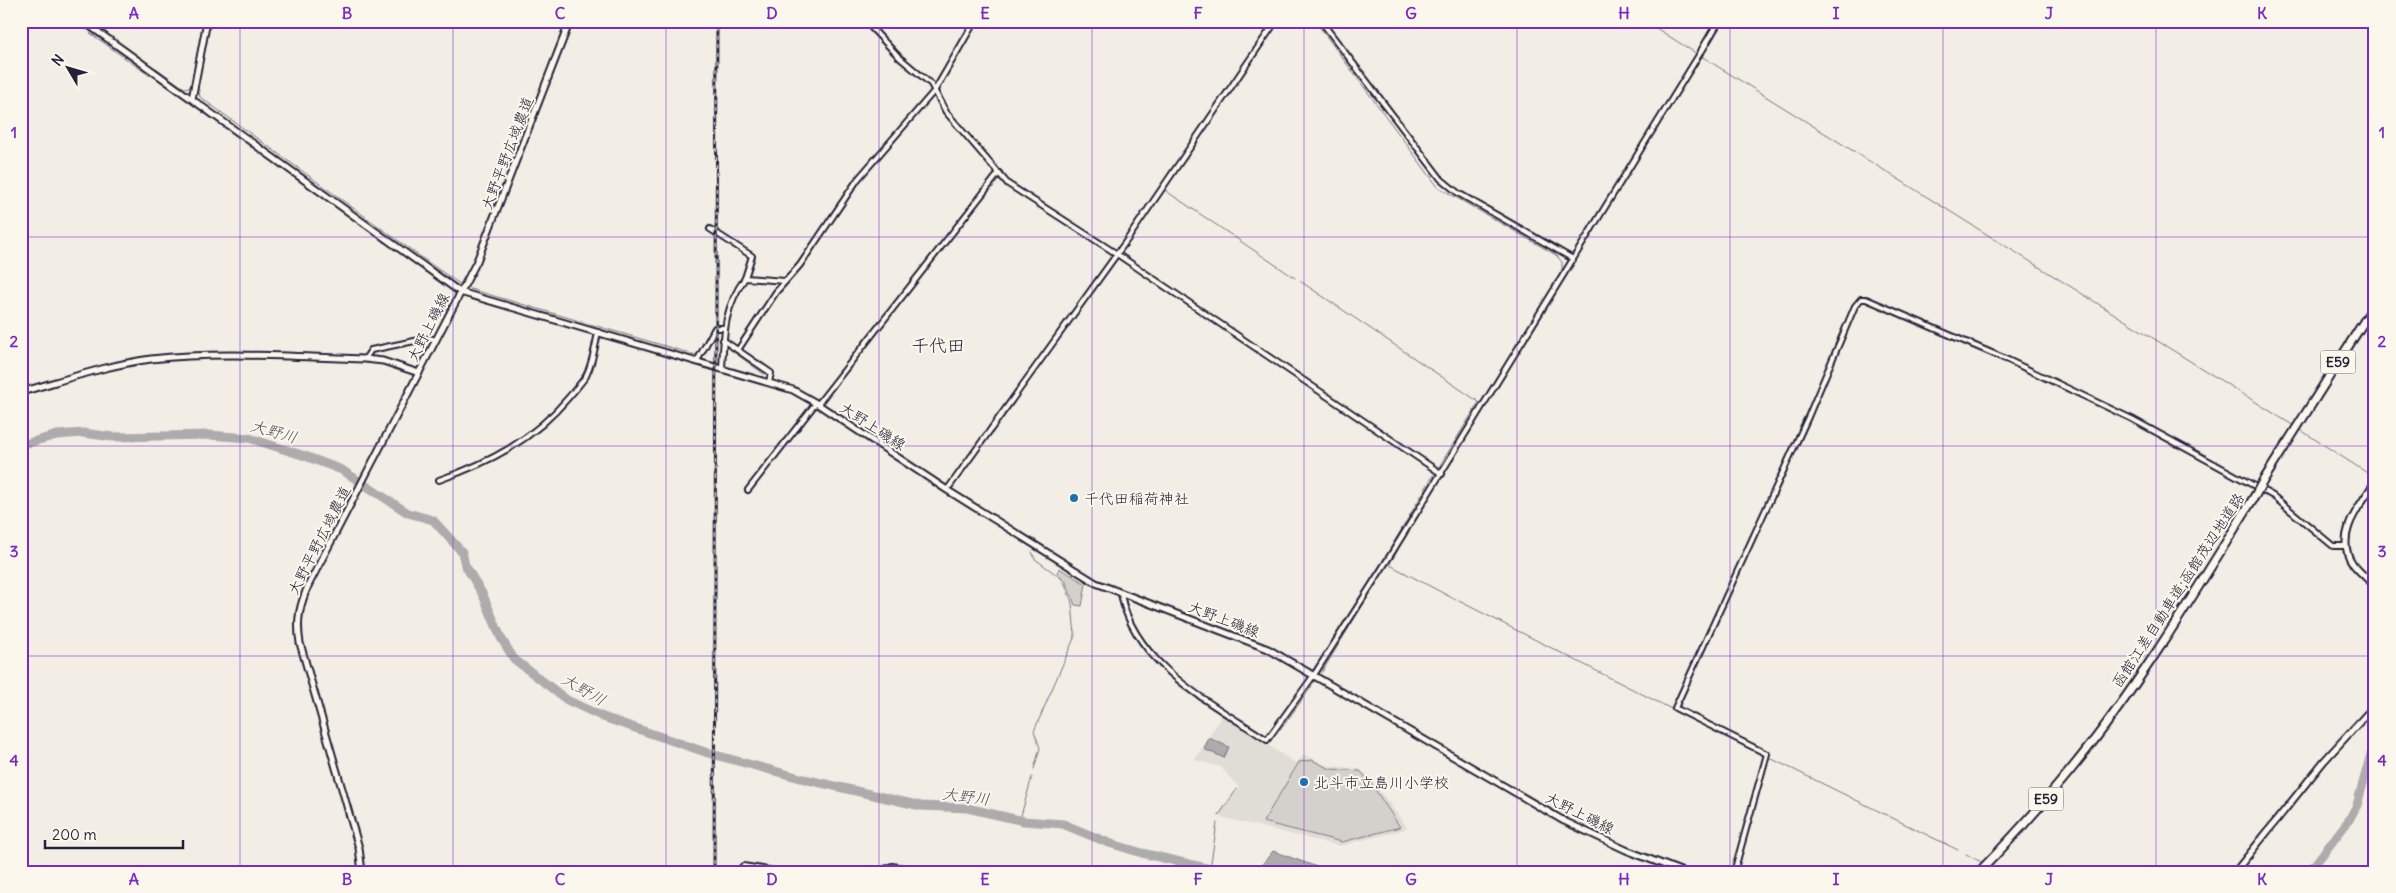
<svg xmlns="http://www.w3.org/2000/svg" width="2396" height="893" font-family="Delius,'Klee One',sans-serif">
<rect width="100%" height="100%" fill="#f2eee5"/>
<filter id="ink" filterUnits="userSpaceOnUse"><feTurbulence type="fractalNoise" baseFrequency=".02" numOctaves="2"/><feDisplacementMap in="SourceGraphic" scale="10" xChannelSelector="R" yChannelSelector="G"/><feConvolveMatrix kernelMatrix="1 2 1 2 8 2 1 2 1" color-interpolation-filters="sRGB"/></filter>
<g filter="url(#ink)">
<!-- built -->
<polygon fill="#e0dcd6" points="1223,714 1296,764 1304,754 1325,765 1360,769 1369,777 1407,827 1403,830 1339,846 1217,816 1239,788 1221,767 1195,760"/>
<!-- green -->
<g fill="#d4d1cc" stroke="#7b7a84">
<polygon points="1059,568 1086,584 1082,606 1075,605 1065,580 1057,573"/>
<polygon points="1312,760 1330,769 1360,771 1368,779 1400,827 1342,842 1263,822 1299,762"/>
</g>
<!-- water -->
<g fill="#aeabad" stroke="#76747f">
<polygon points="1209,738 1229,747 1224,758 1204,749"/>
<polygon points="1273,851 1317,867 1348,866 1367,872 1256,872"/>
</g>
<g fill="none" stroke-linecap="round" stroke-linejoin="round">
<!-- stream -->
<g stroke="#76747f" stroke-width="1">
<polyline points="74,21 86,30"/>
<polyline points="1315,21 1438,187 1556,255 1562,262 1562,272 1441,469"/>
<polyline points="1645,21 1697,54"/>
<polyline points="90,33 150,76 151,74"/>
<polyline points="1701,56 2294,426"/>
<polyline points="156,68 184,88 191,87"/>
<polyline points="198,86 200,97 432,265 460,284"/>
<polyline points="1166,191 1295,278"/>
<polyline points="1300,281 1479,402 1439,467"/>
<polyline points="470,289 696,355"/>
<polyline points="728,348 764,374"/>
<polyline points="2299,429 2375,478"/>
<polyline points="1395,544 1436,476"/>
<polyline points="1032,552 1035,559 1061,578 1065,584 1072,603 1075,636 1034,731 1040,748 1034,769"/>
<polyline points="1392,560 1398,550"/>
<polyline points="1391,563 1390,565 1456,600"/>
<polyline points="1376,573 1434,474"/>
<polyline points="1459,601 1760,754"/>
<polyline points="1322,672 1379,578"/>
<polyline points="1281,729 1312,686"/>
<polyline points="1770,758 1958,850"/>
<polyline points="1219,815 1237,789"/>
<polyline points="1020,819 1032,777"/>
<polyline points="1966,854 1983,863"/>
<polyline points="1989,865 2001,871"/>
<polyline points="1210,869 1217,823"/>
<polyline points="1189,872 1190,865"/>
</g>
<!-- river -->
<g stroke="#aeabad" stroke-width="9">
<polyline points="21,445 57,435 83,433 113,437 209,435 249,438 305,456 342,470 408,513 433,520 462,552 465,565 483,595 501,638 514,659 567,700 603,717 708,753 804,779 921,806 967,808 1024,821 1063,824 1109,843 1142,853 1223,872"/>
<polyline points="2309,872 2349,820 2357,805 2371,754 2375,751"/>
</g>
<!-- street casing -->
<g stroke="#22223b" stroke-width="8">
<g id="street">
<polyline points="865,21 900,58 931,84 946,112 1008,184 1117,254 1442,474"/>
<polyline points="1321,21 1441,179 1458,193 1573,259"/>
<polyline points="710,229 752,256 745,278"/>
<polyline points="723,340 771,373 769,382"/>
<polyline points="738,350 776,292 800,265 858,179 935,90 975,21"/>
<polyline points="365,359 371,350 429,338 436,340"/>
<polyline points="697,361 715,328 724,328"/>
<path d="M722,368C724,333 724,308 745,278L785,281"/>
<polyline points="818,404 999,173"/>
<path d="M439,480C491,462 533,440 569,397C575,390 581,383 586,376C593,362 595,347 598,332"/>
<polyline points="748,490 816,403"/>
<polyline points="947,490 1127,240 1276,21"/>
<path d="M1121,594C1134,665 1213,704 1267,740L1314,675L1388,559L1702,50"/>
<polyline points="737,872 743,866 782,872"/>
<polyline points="878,872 892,866 930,872"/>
<polyline points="1734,872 1767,754 1675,708 1808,417 1855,306 1861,299 1866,299 2008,360 2132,419 2273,496 2333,546 2346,546"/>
</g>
</g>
<!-- secondary casing -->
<g stroke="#22223b" stroke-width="9">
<g id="secondary">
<polyline points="83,21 460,292 793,390 816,403 947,490 1096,583 1268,649 1564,821 1626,850 1683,872"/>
<polyline points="1702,50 1719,21"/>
<polyline points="192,99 207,21"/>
<path d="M21,392C64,380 107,365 151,359C221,351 294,357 365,359L383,361L419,373"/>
<path d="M2375,482C2360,505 2333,536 2353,564C2359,572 2368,579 2375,586"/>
<path d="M362,872L359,848L300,643C296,620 300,604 309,584L477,261L570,21"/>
<polyline points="2235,872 2324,761 2375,705"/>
</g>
</g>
<!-- highway casing -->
<g stroke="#22223b" stroke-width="11">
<g id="highway">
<polyline points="2263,481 2375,304"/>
<path d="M1979,872C2012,838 2043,804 2073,767C2142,682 2198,587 2256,494"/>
</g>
</g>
<!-- street -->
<use href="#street" stroke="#fbf7ec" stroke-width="4"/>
<!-- secondary -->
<use href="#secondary" stroke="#fbf7ec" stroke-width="5"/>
<!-- highway -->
<use href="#highway" stroke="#fbf7ec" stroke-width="7"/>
<!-- rail casing -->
<g stroke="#22223b" stroke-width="3">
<polyline id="rail" points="714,872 717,21"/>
</g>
<!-- rail -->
<use href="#rail" stroke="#fbf7ec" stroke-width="1" stroke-dasharray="4" stroke-linecap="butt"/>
<!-- highway-bridge casing -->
<g stroke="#22223b" stroke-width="11" stroke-linecap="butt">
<polyline id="highway-bridge" points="2256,494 2263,481"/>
</g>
<!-- highway-bridge -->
<use href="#highway-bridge" stroke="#fbf7ec" stroke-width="7"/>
</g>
</g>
<!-- grid -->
<path fill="none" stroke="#7b2cbf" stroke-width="1" stroke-opacity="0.55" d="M240,21V872M453,21V872M666,21V872M879,21V872M1092,21V872M1304,21V872M1517,21V872M1730,21V872M1943,21V872M2156,21V872M21,237H2375M21,446H2375M21,656H2375"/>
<!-- markers -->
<g fill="#1f6fb2" stroke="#fbf7ec" stroke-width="2">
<circle cx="1074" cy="498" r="5"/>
<circle cx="1304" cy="782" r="5"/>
</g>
<g text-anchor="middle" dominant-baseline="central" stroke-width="4" stroke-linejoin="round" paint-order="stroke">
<!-- shield labels -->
<g fill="#fbf7ec" stroke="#636270" stroke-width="1">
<rect x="2320.5" y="350.5" width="35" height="23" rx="4"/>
<rect x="2028.5" y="787.5" width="35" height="23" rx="4"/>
</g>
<g font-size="14" font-weight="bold" fill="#22223b">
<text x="2338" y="362">E59</text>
<text x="2046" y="799">E59</text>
</g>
<!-- street labels -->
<g font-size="15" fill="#22223b" stroke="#fbf7ec">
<text transform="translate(507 153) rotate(-69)">大野平野広域農道</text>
<text transform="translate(428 327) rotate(-63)">大野上磯線</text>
<text transform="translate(873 426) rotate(33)">大野上磯線</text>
<text transform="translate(319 540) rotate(-63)">大野平野広域農道</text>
<text transform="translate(2178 590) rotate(-57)">函館江差自動車道;函館茂辺地道路</text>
<text transform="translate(1224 619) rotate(21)">大野上磯線</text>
<text transform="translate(1580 813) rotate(27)">大野上磯線</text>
</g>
<!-- poi labels -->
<g font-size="15" fill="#22223b" stroke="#fbf7ec" text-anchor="start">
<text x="1084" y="498">千代田稲荷神社</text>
<text x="1314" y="782">北斗市立島川小学校</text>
</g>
<!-- water labels -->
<g font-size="16" font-style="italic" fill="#535263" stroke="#fbf7ec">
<text transform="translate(274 431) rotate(16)">大野川</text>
<text transform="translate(584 689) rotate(30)">大野川</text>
<text transform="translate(966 796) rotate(7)">大野川</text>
</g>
<!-- quarter labels -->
<g font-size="18" fill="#22223b" stroke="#fbf7ec">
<text x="938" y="345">千代田</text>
</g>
</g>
<!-- margin -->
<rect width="2396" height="893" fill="none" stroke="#fbf7ec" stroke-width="55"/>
<!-- north arrow -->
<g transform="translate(68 68) rotate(308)" stroke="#fbf7ec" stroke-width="4" paint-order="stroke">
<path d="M0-4L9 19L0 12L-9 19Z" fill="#22223b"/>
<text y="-8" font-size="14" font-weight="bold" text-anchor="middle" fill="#22223b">N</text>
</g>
<!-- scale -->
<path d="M45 840v8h138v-8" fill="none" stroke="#22223b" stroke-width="2.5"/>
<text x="52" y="840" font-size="15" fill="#22223b" stroke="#fbf7ec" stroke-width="4" paint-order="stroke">200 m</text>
<rect x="28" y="28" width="2340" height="838" fill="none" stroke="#7b2cbf" stroke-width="2"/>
<g font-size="16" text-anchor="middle" font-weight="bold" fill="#7b2cbf">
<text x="134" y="19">A</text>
<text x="347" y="19">B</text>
<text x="560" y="19">C</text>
<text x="772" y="19">D</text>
<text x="985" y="19">E</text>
<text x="1198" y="19">F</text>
<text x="1411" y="19">G</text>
<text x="1624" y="19">H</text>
<text x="1836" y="19">I</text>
<text x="2049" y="19">J</text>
<text x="2262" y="19">K</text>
<text x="14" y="138">1</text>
<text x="2382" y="138">1</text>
<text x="14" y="347">2</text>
<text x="2382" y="347">2</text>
<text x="14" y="557">3</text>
<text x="2382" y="557">3</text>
<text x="14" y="766">4</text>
<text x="2382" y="766">4</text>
<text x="134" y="885">A</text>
<text x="347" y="885">B</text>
<text x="560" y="885">C</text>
<text x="772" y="885">D</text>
<text x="985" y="885">E</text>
<text x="1198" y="885">F</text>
<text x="1411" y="885">G</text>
<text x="1624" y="885">H</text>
<text x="1836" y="885">I</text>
<text x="2049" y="885">J</text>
<text x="2262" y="885">K</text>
</g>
</svg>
